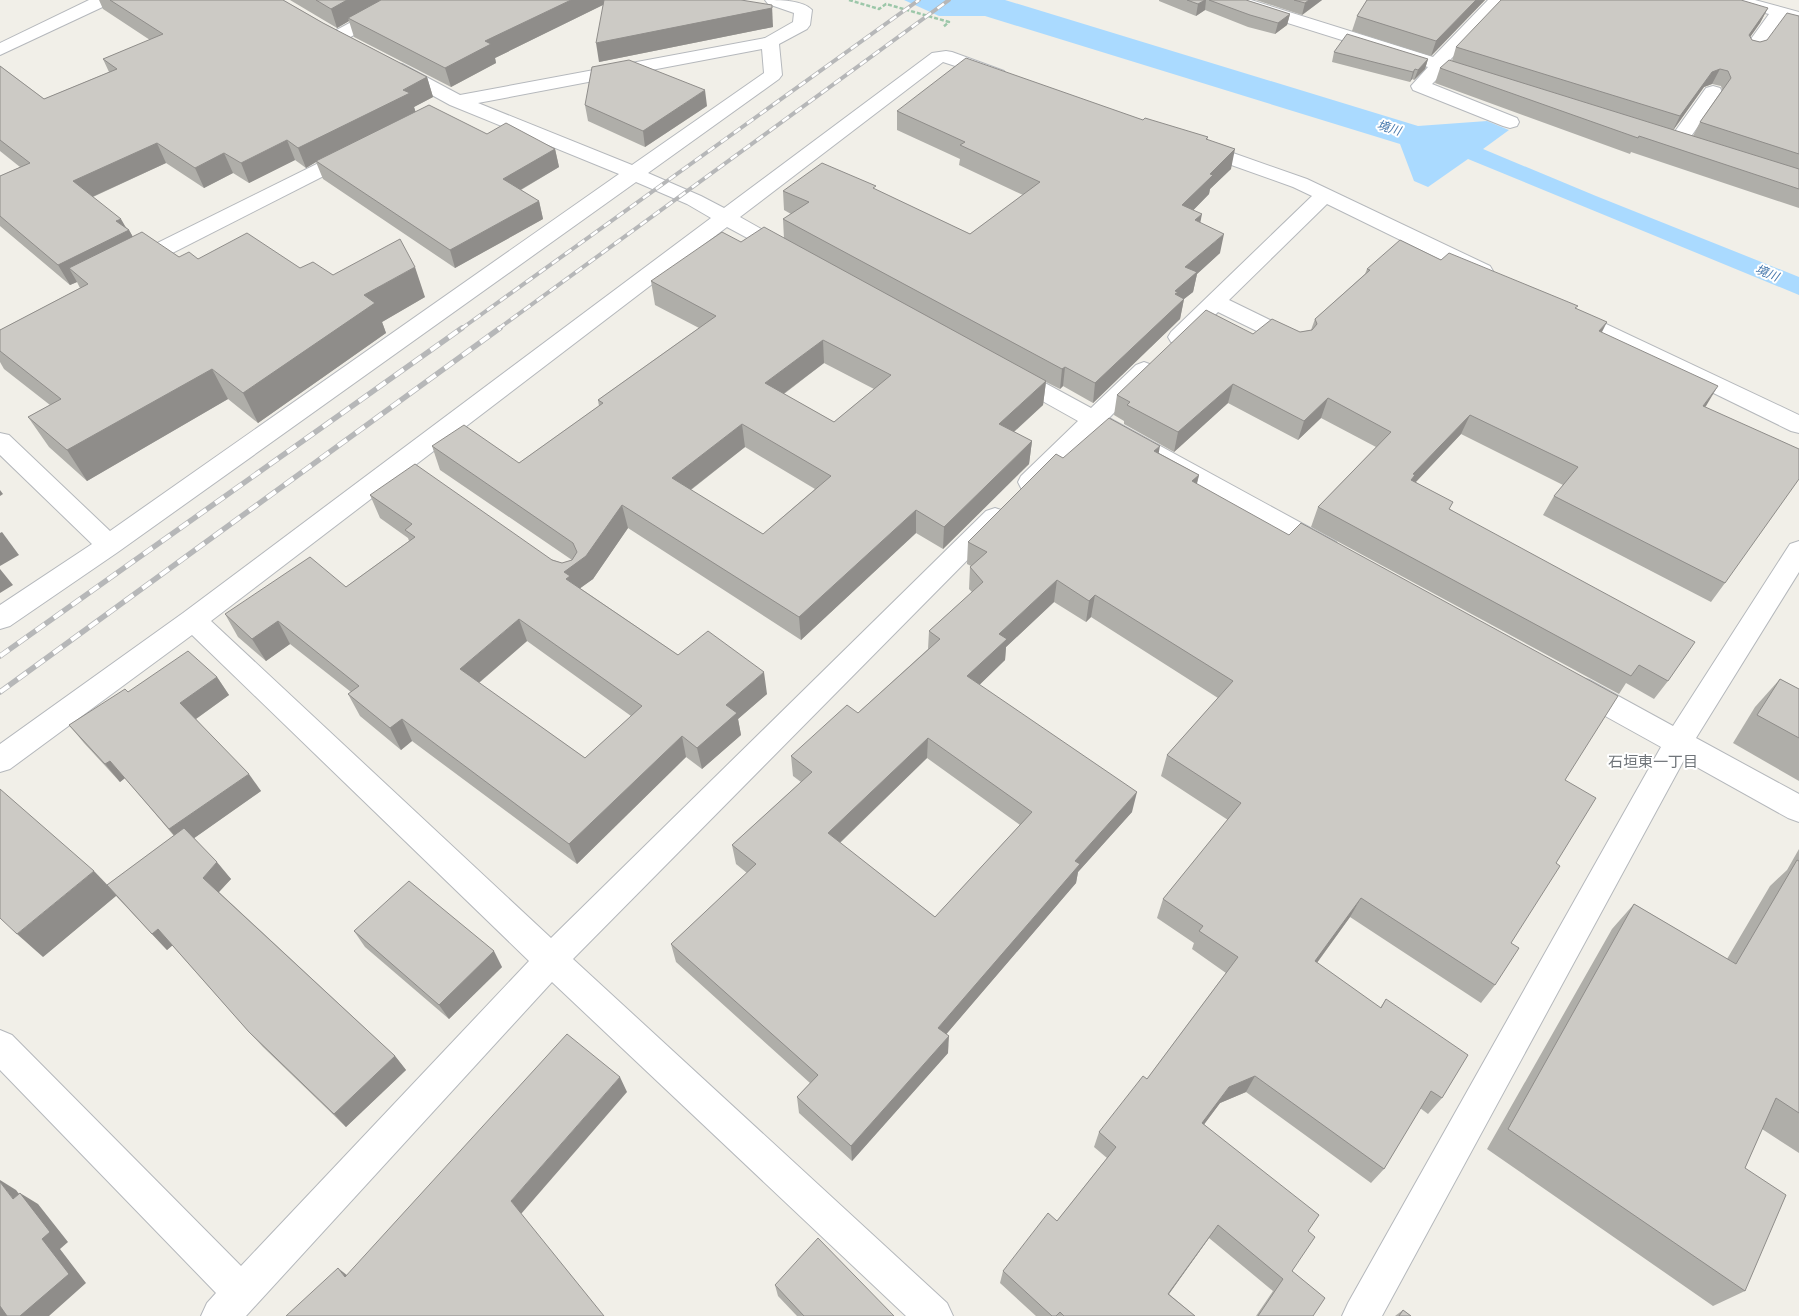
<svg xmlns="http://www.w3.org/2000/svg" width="1799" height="1316" font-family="'Roboto Condensed','Noto Sans JP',sans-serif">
<rect width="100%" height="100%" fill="#f1efe8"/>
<!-- water -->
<polygon fill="#aadaff" points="904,0 1005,0 1418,126 1487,121 1509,130 1483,149 1596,196 1799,277 1799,295 1468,159 1428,187 1414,181 1400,144 985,16 939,16"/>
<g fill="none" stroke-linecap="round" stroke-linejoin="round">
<!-- minor casing -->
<g stroke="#b5b8bc" stroke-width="2">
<g id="minor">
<polygon points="89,0 112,0 109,4 0,55 0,43"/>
<polygon points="392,0 414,0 411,4 343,41 337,42 331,41 328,37 331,33"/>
<path d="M765,0C779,0 803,0 812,10L810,25L807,29L779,44L782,75L779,79L648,173L701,196L724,208L932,53L946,51L952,52L1004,71L1007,75L1004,79L998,80L943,62L740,217L793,247L797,251L793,255L786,257L779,255L727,227L211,621L551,938L986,511L995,508L1004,511L1008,517L1004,523L573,959L947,1303L953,1316H906L552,982L246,1316H201L207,1303L216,1293L0,1070V1030L12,1035L241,1266L529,961L192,635L10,769L0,772V744L183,613L711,218L687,204L636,182L118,552L10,626L0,629V605L92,544L0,455V433L9,435L110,531L619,174L450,105L390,72L387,68L390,64L396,63L402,64L460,95L765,38L793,22L794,13L768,4ZM762,49L764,73L632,165L478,103Z"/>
<polygon points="1224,0 1251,0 1433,57 1488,0 1507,0 1448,62 1484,73 1487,77 1484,81 1478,82 1444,72 1432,84 1517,118 1519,122 1517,126 1510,128 1503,126 1413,90 1411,86 1428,67 1227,4"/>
<polygon points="1727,0 1755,0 1799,12 1799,22 1784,18 1758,54 1752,55 1746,54 1743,50 1769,14 1730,4"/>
<polygon points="1713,86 1720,88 1722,92 1685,145 1678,147 1671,145 1668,141 1671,137 1706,88"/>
<path d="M1199,141L1307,179L1490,266L1493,271L1490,276L1482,278L1474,276L1327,204L1229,300L1305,337L1308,342L1305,347L1297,349L1289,347L1218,312C1205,325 1191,347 1171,342L1168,337L1171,332L1312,196L1293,187L1192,151L1189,147L1192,143Z"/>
<polygon points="354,147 361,149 364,153 361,157 139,270 131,271 123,270 120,265 123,260 347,149"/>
<polygon points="1570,307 1799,415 1799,433 1791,431 1562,319 1559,314 1562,309"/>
<polygon points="1144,362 1152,365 1155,370 1109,418 1336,542 1340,549 1336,556 1327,559 1318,556 1096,431 1039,488 1030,491 1021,488 1018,482 1021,476 1078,421 1005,380 1001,375 1005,370 1013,367 1021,370 1091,408 1136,365"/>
<polygon points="1799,541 1799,572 1696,738 1799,794 1799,822 1788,818 1684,760 1382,1316 1342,1316 1348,1303 1661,747 1569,696 1565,688 1569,680 1579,677 1589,680 1673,726 1790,544"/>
</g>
</g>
<!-- path -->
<polyline stroke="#9cc7a9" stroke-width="2.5" stroke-dasharray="4 2" stroke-linecap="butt" points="849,0 879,9 886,4 949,22 943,27"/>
<!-- minor -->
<use href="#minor" fill="#fff" fill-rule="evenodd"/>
<!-- rail-far1 casing -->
<g stroke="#b6b7b8" stroke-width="4">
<g id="rail-far1">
<polyline points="461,329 919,0"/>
<polyline points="498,329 949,0"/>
</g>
</g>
<!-- rail casing -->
<g stroke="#b6b7b8" stroke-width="5.5">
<g id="rail">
<polyline points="0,656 462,328"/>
<polyline points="0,692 500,328"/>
</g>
</g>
<!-- rail-far1 -->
<use href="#rail-far1" stroke="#fff" stroke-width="2.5" stroke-dasharray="8" stroke-linecap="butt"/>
<!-- rail -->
<use href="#rail" stroke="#fff" stroke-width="4" stroke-dasharray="11" stroke-linecap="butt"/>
</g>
<!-- wall -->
<g fill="#afaea9" fill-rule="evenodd">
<polygon points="99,0 283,0 323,23 427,77 433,97 414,107 415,111 487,134 555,149 559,167 521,190 539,201 543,219 455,268 323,179 316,162 306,168 295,160 249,183 233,173 204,188 166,163 93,197 129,230 133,237 179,257 300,268 333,275 425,297 382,322 386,333 258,423 228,399 87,481 49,447 28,417 50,405 4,369 0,362 0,330 80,288 77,282 70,285 0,226 0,176 20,167 0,151 0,66 44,99 109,72 103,59 150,40 103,9"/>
<polygon points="290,0 741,0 773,27 599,62 603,5 495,58 496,63 451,87 354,37 349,21 337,28"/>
<polygon points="1159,0 1246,0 1290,14 1287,25 1275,34 1248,27 1205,10 1196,16 1159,1"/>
<polygon points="1256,0 1322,0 1302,15"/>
<polygon points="1367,0 1485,0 1431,56 1352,31 1357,16"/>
<path d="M1768,8L1760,23L1750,37L1752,40L1760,42L1767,40L1799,16V208L1631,152L1630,154L1435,83L1440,68L1452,61L1456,47ZM1712,84L1721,86L1722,90L1700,122L1693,136L1673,130L1704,87Z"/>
<polygon points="1334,52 1428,59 1425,69 1414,80 1412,79 1410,82 1332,62"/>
<polygon points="585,105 707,106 645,147 588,121"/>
<path d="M897,111L1143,120L1208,137L1207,140L1231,169L1210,189L1209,194L1193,210L1200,222L1220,253L1197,274L1193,292L1184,299L1180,319L1093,403L1063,386L1060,389L1046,382L1043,405L1014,432L1032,441L1029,464L943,549L916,533L801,640L628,528L593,579L580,588L678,655L767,694L738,719L741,735L702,769L686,757L577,864L412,741L401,750L360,716L348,694L351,692L290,644L266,661L238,637L225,614L346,587L409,541L408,538L380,518L370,495L562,563L572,560L440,470L432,446L519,463L599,406L598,400L699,328L655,305L651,281L741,242L784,239L783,219L791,214L784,210L783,191L876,190L970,234L1023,195L959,165L960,159L897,130ZM824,363L874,389L834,422L784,394ZM745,447L815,489L763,534L691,490ZM527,641L631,716L585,758L479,683Z"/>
<polygon points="1441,260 1576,309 1602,333 1705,407 1725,583 1711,602 1543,515 1554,496 1563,485 1461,434 1416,482 1668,681 1654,699 1626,683 1619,694 1311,527 1318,507 1376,447 1321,418 1298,440 1228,403 1174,452 1124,424 1124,421 1114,415 1117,395 1253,334 1300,332 1311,330 1315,319 1365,274 1367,269"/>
<path d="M1159,453L1199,475L1197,484L1565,780L1556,863L1511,943L1495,985L1481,1003L1350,917L1317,963L1380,1008L1386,999L1442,1098L1428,1114L1420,1108L1384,1169L1371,1183L1246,1092L1220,1103L1204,1124L1308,1231L1292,1271L1313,1316H1256L1273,1291L1209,1238L1169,1294L1195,1316H1036L1000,1283L1003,1271L1057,1221L1107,1158L1094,1147L1099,1132L1147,1079L1226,973L1192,949L1194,943L1157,918L1163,899L1228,820L1161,776L1167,755L1218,698L1091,617L1086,622L1054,602L1006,647L1005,660L979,685L1132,812L1078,872L1076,883L946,1034L948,1053L852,1161L799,1113L797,1097L810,1083L676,962L671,944L747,873L736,864L732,845L801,782L793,776L791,756L858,713L928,649L929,631L972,592L969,589L970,567L971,566L967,564L968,542L1063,458ZM927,758L1020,825L935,917L840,843Z"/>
<polygon points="217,677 229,695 196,719 261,791 194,838 231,879 219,892 395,1056 406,1070 346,1127 263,1047 249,1032 172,945 167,950 116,896 43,957 107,885 174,836 125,778 120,782 84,743 69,725 128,692"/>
<polygon points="1780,679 1799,689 1799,781 1733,743 1755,707"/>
<polygon points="1799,849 1799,1153 1762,1129 1745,1168 1745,1291 1713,1306 1487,1149 1612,929 1634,904 1727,959 1770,886 1787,870"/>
<polygon points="354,931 502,967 449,1019 365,947"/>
<polygon points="775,1285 894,1316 797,1316 778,1296"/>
<polygon points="1403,1310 1411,1316 1395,1316"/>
</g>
<!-- shaded-wall -->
<g fill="#8f8d8a">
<polygon points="347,0 388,0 348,18 349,21 337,28 331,9"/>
<polygon points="571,0 611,0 611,1 495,58 496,63 451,87 445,68 485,41"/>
<polygon points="1205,0 1206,0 1205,10 1196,16 1198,4"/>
<polygon points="1309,0 1322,0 1302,15 1305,3"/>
<polygon points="1476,0 1485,0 1431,56 1436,41"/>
<polygon points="772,5 773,27 599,62 596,43"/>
<polygon points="1768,8 1760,23 1741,50 1749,35"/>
<polygon points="1290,14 1287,25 1275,34 1278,23"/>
<polygon points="1428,59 1425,69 1414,80 1418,70"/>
<polygon points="1415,69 1412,79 1410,82 1413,72"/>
<polygon points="1720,69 1712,84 1704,87 1672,132 1680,116 1712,72"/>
<polygon points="427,77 433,97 414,107 416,113 316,161 316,162 306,168 298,148"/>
<polygon points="705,90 707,106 645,147 643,131"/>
<polygon points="287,140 295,160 249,183 241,163"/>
<polygon points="157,143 166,163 83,201 73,181"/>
<polygon points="555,149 559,167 508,197 503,179"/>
<polygon points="1235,149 1231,169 1210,189 1209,194 1179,225 1182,205 1210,174"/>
<polygon points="224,153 233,173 204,188 195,168"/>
<polygon points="539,201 543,219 455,268 450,250"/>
<polygon points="1202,214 1198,234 1195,220"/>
<polygon points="121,219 128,231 129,230 140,250 69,268 77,282 70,285 58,265 116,221"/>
<polygon points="1224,234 1220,253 1197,274 1193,292 1184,299 1180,319 1093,403 1095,383 1175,291 1185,267"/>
<polygon points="415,267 425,297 382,322 386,333 258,423 243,393 364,295"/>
<polygon points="1607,322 1597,342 1599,331"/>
<polygon points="823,340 824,363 767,406 765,383"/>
<polygon points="1065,367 1063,386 1060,389 1062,369"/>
<polygon points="212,369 228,399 87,481 67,450"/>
<polygon points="1046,381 1043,405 997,447 999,424"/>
<polygon points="1233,384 1228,403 1174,452 1178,432"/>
<polygon points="1718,386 1706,406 1691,425 1703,406"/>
<polygon points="1328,398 1321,418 1298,440 1304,421"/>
<polygon points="1470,415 1461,434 1409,489 1403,499 1413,474"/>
<polygon points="742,424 745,447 676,501 672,478"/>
<polygon points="1032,441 1029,464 943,549 944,527"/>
<polygon points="1160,446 1156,468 1154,451"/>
<polygon points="1199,475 1193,497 1192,481"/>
<polygon points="0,490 3,494 0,496"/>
<polygon points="622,505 628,528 593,579 575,592 573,602 564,572"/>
<polygon points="916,510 916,533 801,640 799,617"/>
<polygon points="2,532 19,555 0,566 0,533"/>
<polygon points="0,569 13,585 0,593"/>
<polygon points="1057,580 1054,602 1006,647 1005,660 966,698 967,676 999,634"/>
<polygon points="1095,595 1091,617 1086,622 1089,601"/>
<polygon points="519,619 527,641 469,691 460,669"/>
<polygon points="278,621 290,644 266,661 252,639"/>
<polygon points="764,672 767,694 738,719 741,735 702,769 697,748 726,705"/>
<polygon points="217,677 229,695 193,721 180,703"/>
<polygon points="402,719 412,741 401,750 390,728"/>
<polygon points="682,736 686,757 577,864 569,844"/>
<polygon points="928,738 927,758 829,853 828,833"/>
<polygon points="110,761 125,778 120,782 105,764"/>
<polygon points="249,774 261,791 183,846 169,829"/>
<polygon points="1137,792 1132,812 1078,872 1076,883 937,1045 938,1028 1075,861"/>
<polygon points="217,862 231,879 217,894 203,878"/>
<polygon points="94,871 117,895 43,957 17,934"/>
<polygon points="1361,898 1350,917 1305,979 1315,961"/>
<polygon points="158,929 173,945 167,950 152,934"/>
<polygon points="494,951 502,967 449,1019 439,1005"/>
<polygon points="949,1036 948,1053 852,1161 851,1146"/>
<polygon points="395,1056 406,1070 346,1127 334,1114"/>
<polygon points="1255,1076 1246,1092 1220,1103 1194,1138 1202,1123 1229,1087"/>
<polygon points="620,1077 627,1092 521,1214 511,1201"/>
<polygon points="0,1180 16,1190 31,1209 13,1199 0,1182"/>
<polygon points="20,1193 38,1204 68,1242 60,1249 86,1283 49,1316 20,1316 42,1239"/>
<polygon points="1218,1225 1209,1238 1161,1305 1168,1294"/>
<polygon points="338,1268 353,1280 345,1277"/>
<polygon points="0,1303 8,1316 0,1316"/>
</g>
<!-- building -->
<g fill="#cccac5" stroke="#8f8d8a" fill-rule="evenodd">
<polygon points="110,0 283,0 323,23 427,77 403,90 410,93 298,148 287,140 241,163 224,153 195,168 157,143 73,181 121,219 116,221 129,230 58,265 0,216 0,176 30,163 0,140 0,66 44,99 117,69 103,59 163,34"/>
<polygon points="316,0 347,0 331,9"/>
<polygon points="381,0 571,0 485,41 491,44 445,68 348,18"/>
<polygon points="604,0 741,0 772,5 772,8 596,43"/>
<polygon points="1187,0 1205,0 1198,4"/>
<polygon points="1209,0 1246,0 1290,14 1278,23 1250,15"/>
<polygon points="1294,0 1309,0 1305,3"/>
<polygon points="1367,0 1476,0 1436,41 1357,16"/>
<polygon points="1501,0 1741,0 1768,8 1749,35 1752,40 1760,42 1767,40 1787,13 1799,16 1799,154 1700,122 1731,78 1728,71 1720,69 1712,72 1680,116 1456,47"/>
<polygon points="1347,34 1428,59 1418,70 1415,69 1413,72 1334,52"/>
<polygon points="966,58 1143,120 1145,118 1208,137 1206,139 1235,149 1210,174 1213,175 1182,205 1202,214 1195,220 1224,234 1185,267 1197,272 1175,291 1178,292 1175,294 1184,299 1095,383 1065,367 1062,369 783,219 809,202 783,191 822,163 876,186 873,188 970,234 1040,182 960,145 965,142 897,111"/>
<polygon points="629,60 705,90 643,131 585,105 592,67"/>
<polygon points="1449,60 1799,169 1799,189 1639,136 1638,138 1440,68"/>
<polygon points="429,105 487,134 506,123 555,149 503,179 539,201 450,250 316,161"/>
<path d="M764,227L1046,381L999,424L1032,441L944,527L916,510L799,617L622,505L586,556L564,572L570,576L566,579L678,655L708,631L764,672L726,705L737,713L697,748L682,736L569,844L402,719L390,728L348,694L359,686L278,621L252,639L225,614L310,557L346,587L415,537L405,530L412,524L370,495L415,464L552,560L562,563L572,560L577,552L573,543L432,446L464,425L519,463L603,403L598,400L716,316L651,281L722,232L741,242ZM823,340L891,375L834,422L765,383ZM742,424L831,476L763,534L672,478ZM519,619L642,706L585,758L460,669Z"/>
<polygon points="142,232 179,257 189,252 198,259 247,233 300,268 313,262 333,275 400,239 415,267 364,295 375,303 243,393 212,369 67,450 28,417 61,399 0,351 0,330 88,284 69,268"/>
<polygon points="1400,240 1441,260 1449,253 1578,306 1575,308 1607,322 1599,331 1718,386 1703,406 1799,449 1799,479 1725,583 1554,496 1578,467 1470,415 1413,474 1415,475 1411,480 1453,502 1449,509 1695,642 1668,681 1639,665 1631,676 1318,507 1391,432 1328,398 1304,421 1233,384 1178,432 1127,405 1130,402 1117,395 1206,310 1253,334 1272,319 1300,332 1312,330 1317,324 1315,319 1370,270 1367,269"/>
<path d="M1109,418L1160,446L1154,451L1199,475L1192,481L1289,535L1301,523L1618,696L1565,780L1596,798L1556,863L1560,866L1511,943L1519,948L1495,985L1361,898L1315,961L1381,1008L1386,999L1468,1055L1442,1098L1431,1091L1384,1169L1255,1076L1229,1087L1202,1123L1319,1215L1308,1231L1315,1237L1292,1271L1325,1298L1313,1316H1258L1283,1279L1218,1225L1168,1294L1195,1316H1064L1060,1312L1056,1316H1052L1003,1271L1048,1213L1057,1221L1116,1147L1099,1132L1143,1076L1147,1079L1238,957L1199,931L1203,926L1163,899L1241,803L1167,755L1233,681L1095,595L1089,601L1057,580L999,634L1007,639L967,676L1137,792L1075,861L1080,864L938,1028L949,1036L851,1146L797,1097L818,1075L671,944L756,864L732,845L812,772L791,756L847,705L858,713L940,639L929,631L983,582L970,567L987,552L968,542L1056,454L1063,458ZM928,738L1032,812L935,917L828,833Z"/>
<polygon points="188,651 217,677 180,703 249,774 169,829 110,761 105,764 69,725 125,689 128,692"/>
<polygon points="1780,679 1799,689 1799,738 1757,715"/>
<polygon points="0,789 94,871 17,934 0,918"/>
<polygon points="184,828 217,862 203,878 395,1056 334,1114 249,1032 158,929 152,934 107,885"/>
<polygon points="1797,860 1799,861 1799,1113 1776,1098 1745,1168 1786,1195 1745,1291 1508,1129 1634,904 1736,964"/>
<polygon points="409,881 494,951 439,1005 354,931"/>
<polygon points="567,1034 620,1077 511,1201 604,1316 286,1316 338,1268 345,1277"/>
<polygon points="0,1182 13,1199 20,1193 50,1232 42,1239 69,1274 20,1316 7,1316 0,1306"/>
<polygon points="818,1238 894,1316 804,1316 775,1285"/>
<polygon points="1403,1310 1411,1316 1399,1316"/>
</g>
<g text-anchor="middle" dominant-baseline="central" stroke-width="4" stroke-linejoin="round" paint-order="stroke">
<!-- far-water labels -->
<g font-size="12" font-style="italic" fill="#4174aa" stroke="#fff">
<text transform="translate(1389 128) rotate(17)">境川</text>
<text transform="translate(1767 273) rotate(22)">境川</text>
</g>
<!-- neighbourhood labels -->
<g font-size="15" fill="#70757a" stroke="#fff">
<text x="1653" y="762">石垣東一丁目</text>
</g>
</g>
</svg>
